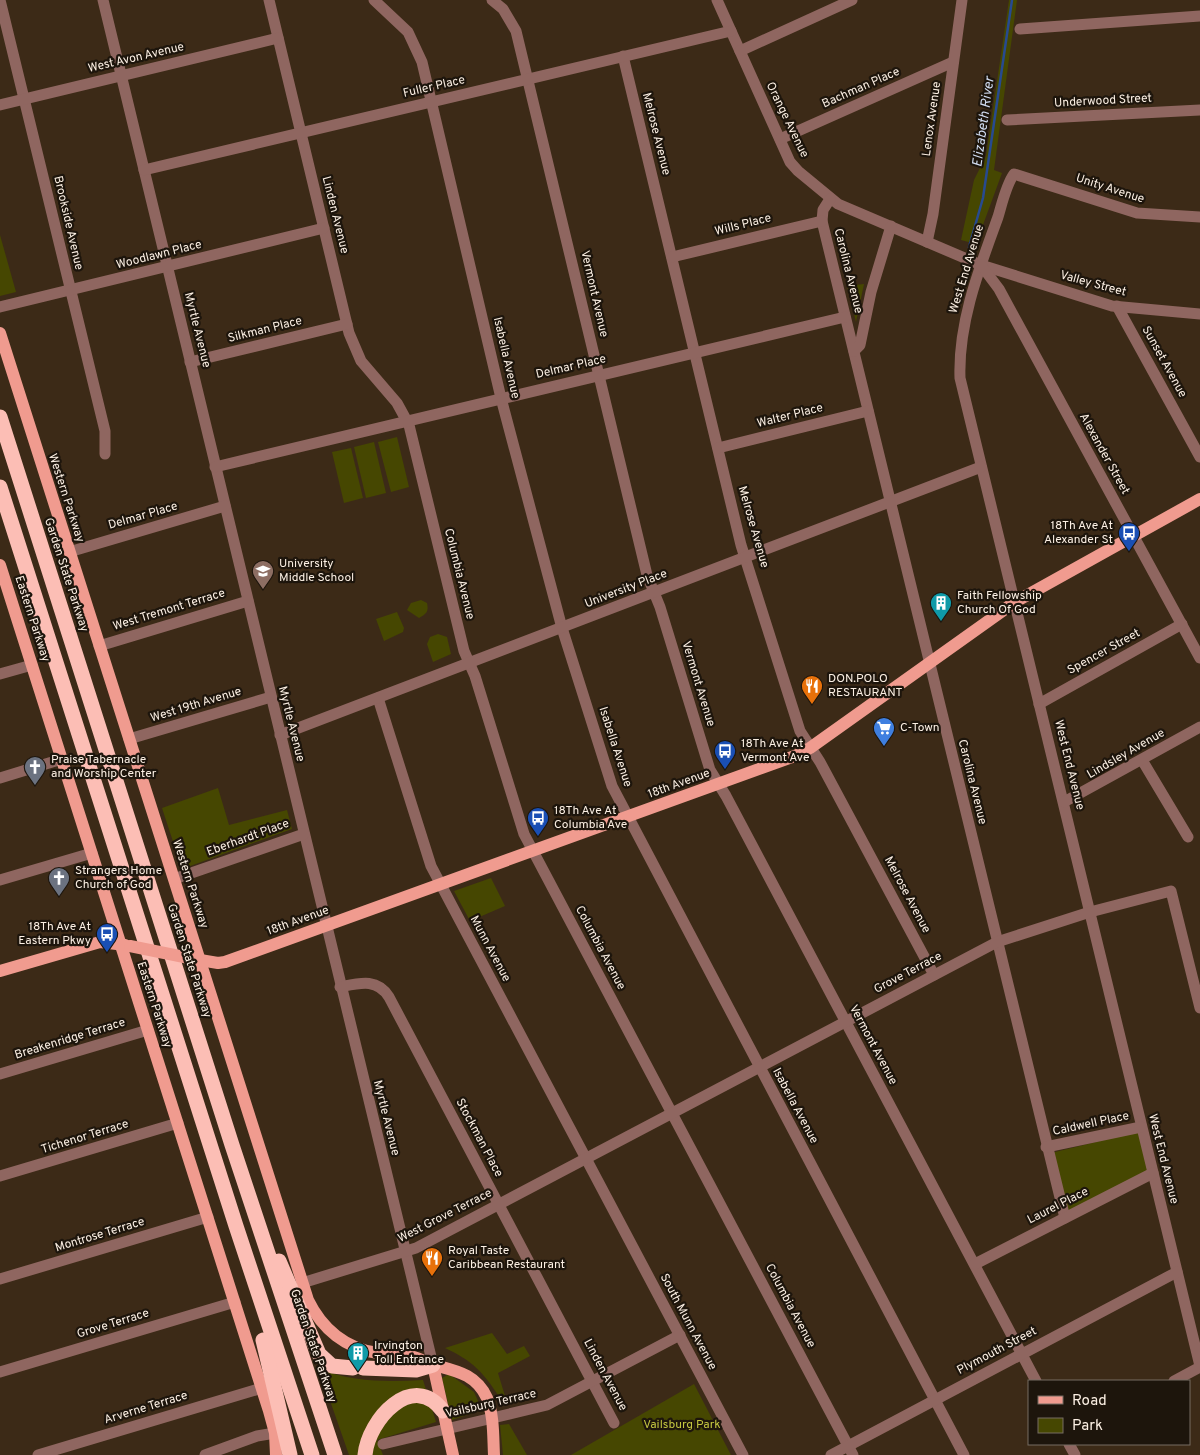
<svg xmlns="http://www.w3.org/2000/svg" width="1200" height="1455" font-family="Overpass,sans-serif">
<rect width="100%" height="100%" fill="#3c2a17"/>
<!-- green -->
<g fill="#464701">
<polygon points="1009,0 1017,0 994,170 1002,173 976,244 961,240 974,180 986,156"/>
<polygon points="0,235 16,292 0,296"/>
<polygon points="864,284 856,322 847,286"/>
<polygon points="397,437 409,487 391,492 378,442"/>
<polygon points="374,442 386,493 366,498 354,447"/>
<polygon points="351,448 363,498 344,503 332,452"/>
<path d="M421,600L427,603C429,612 426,614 419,618L407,610L411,603Z"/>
<polygon points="397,612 404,628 403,632 384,641 376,619"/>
<polygon points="438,634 447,637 451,654 433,662 427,644 430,637"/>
<polygon points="218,788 229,825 287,810 292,829 182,869 162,808"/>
<polygon points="491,878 505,906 470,921 454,891"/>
<polygon points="1141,1131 1151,1172 1066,1215 1051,1153"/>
<path d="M492,1333L507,1354L524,1346L530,1356L498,1373L505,1396L500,1398C483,1372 473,1361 445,1348Z"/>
<path d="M319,1369C353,1382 387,1382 423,1380L436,1422L377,1440L383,1455H349Z"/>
<polygon points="449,1374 474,1392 482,1410 452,1420 442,1378"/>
<polygon points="694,1384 731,1455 571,1455"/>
<polygon points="509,1424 527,1455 503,1455 500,1425"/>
</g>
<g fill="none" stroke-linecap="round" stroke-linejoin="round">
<!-- stream -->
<polyline stroke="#274a90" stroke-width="2.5" points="969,247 983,198 1012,0"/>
<!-- minor -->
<g stroke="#8f6660" stroke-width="11">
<polyline points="0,0 105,431 105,454"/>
<polyline points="103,0 433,1365"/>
<polyline points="269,0 349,333 361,361 397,403 409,425 464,651 475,676 524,834 853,1455"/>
<polyline points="374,0 408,32 422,62 501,398 562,628 612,786 964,1455"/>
<polyline points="492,0 503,9 516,31 647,575 660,607 710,770 726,796 1036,1381"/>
<polyline points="717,0 790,162 798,171 838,204 981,265 1112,306 1200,314"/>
<polyline points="1020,29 1200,16"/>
<polyline points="740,51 852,0"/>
<polyline points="623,56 741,545 800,731 820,762 934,975"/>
<polyline points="0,105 278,38"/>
<polyline points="1007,120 1200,110"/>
<polyline points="780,139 953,62"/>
<polyline points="144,170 731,31"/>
<polyline points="830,199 823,210 822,221 1065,1218"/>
<path d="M1200,217L1137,213L1014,174C1006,185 1002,204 998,217C979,269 958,323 960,378L1200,1366"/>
<polyline points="927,242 933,214 962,0"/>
<polyline points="672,257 822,221"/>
<polyline points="981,265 999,289 1200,658"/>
<polyline points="1117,306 1200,457"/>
<polyline points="0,307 324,228"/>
<polyline points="854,351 860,345 871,292 891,226"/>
<polyline points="190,362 347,324"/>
<polyline points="718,448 868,411"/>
<polyline points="215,467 845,317"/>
<polyline points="69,552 225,506"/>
<polyline points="99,646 248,601"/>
<polyline points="0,674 32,665"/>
<polyline points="378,698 431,866 743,1455"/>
<polyline points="1039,704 1182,624"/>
<polyline points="280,735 981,467"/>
<polyline points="129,739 271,697"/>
<polyline points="1142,760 1188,837"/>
<polyline points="0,778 62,759"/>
<polyline points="1064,802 1200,727"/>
<polyline points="174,879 304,834"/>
<polyline points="0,880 92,853"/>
<path d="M340,987C360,983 377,978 389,997L614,1423"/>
<polyline points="0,1074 148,1030"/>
<polyline points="1046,1147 1141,1127"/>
<polyline points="0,1176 178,1123"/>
<polyline points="975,1264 1153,1173"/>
<polyline points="0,1279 208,1217"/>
<polyline points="302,1283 416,1248 997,942 1090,912 1171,891 1200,1008"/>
<polyline points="0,1372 235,1302"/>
<polyline points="1174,1381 1200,1367"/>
<polyline points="383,1444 547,1405 680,1335"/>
<polyline points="1069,1444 1075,1455"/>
<polyline points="38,1455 262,1388"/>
<polyline points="205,1455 257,1436 275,1433"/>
<polyline points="831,1455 1177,1272"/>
</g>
<!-- major -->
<g stroke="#f09b8f" stroke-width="12">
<path d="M0,333L308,1300C322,1329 346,1349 378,1353C390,1355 402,1354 413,1357C420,1358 427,1364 434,1365C456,1371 476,1374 487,1398C494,1416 493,1436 494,1455"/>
<polyline points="0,565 269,1411 275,1433 276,1455"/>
<polyline points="194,959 218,963 225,962 795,756 810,748 1015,602 1200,499"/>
<polyline points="0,971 100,942 125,945"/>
<polyline points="433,1365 453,1455"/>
</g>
<!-- highway -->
<g stroke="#fcbeb5" stroke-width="15">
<polyline points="0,417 232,1145 335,1455"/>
<polyline points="0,487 236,1226 312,1455"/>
<polyline points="279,1261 319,1354 332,1366 353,1368"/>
<polyline points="263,1340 290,1455"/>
<polyline points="363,1368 416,1370 433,1365"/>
<path d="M365,1455C368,1420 413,1370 443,1411"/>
</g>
<!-- major-bridge -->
<polyline stroke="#f09b8f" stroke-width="12" points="130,946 189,958"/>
</g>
<!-- icons -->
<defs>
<g id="bus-pin" transform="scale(1.125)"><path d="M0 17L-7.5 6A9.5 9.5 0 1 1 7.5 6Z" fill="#1a4fb4" stroke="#1d150c"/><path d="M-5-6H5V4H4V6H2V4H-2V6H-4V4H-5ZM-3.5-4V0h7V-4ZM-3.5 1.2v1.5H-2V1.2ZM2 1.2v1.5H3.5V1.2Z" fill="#fff"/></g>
<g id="school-pin" transform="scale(1.125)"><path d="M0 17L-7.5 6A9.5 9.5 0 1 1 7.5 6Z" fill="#8d6e63" stroke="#1d150c"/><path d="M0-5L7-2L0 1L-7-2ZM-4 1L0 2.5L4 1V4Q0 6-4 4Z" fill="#fff"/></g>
<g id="building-pin" transform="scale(1.125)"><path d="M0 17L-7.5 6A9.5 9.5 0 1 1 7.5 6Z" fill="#0f9aa8" stroke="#1d150c"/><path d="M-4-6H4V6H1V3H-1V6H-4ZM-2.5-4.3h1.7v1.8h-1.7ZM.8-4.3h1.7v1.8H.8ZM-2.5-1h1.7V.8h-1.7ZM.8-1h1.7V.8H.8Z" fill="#fff"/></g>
<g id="restaurant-pin" transform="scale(1.125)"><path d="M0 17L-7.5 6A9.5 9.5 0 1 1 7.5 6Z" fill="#e8710a" stroke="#1d150c"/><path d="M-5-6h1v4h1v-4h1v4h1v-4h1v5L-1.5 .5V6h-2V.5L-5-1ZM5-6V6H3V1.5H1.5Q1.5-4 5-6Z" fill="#fff"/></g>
<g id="supermarket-pin" transform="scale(1.125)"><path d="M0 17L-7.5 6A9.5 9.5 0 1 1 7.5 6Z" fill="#3f7fe0" stroke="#1d150c"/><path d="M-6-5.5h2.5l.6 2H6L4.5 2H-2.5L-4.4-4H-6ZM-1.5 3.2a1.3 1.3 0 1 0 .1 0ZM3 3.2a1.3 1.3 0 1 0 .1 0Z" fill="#fff"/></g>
<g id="church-pin" transform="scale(1.125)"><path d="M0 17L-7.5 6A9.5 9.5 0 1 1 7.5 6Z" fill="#6b7280" stroke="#1d150c"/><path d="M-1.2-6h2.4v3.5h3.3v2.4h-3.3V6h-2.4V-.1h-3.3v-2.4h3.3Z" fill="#fff"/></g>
</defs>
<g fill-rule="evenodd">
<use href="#bus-pin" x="1129" y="533"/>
<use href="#school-pin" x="263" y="571"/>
<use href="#building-pin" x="941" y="603"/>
<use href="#restaurant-pin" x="812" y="686"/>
<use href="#supermarket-pin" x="884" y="728"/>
<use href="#bus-pin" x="725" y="751"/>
<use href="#church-pin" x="35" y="767"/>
<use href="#bus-pin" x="538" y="818"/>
<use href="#church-pin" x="59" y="878"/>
<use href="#bus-pin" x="107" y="934"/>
<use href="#restaurant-pin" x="432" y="1258"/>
<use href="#building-pin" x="358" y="1353"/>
</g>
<g text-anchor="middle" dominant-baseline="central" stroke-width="4.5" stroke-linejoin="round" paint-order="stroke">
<!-- street labels -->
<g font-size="12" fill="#fcf0e4" stroke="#1d150c">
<text transform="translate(136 58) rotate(-13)">West Avon Avenue</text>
<text transform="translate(434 87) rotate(-13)">Fuller Place</text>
<text transform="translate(861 88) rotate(-24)">Bachman Place</text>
<text transform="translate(1103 101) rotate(-3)">Underwood Street</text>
<text transform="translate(932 119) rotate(-82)">Lenox Avenue</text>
<text transform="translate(787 120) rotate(64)">Orange Avenue</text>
<text transform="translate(656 134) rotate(76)">Melrose Avenue</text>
<text transform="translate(1110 189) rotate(18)">Unity Avenue</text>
<text transform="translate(335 215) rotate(76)">Linden Avenue</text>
<text transform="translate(68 223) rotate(77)">Brookside Avenue</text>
<text transform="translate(743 225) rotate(-14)">Wills Place</text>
<text transform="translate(159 255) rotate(-14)">Woodlawn Place</text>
<text transform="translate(967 269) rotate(-73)">West End Avenue</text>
<text transform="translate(848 271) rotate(76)">Carolina Avenue</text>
<text transform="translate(1093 284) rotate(15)">Valley Street</text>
<text transform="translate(594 294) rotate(77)">Vermont Avenue</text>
<text transform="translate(197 330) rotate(76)">Myrtle Avenue</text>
<text transform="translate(265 330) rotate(-14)">Silkman Place</text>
<text transform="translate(506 358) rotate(77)">Isabella Avenue</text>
<text transform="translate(1164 362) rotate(61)">Sunset Avenue</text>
<text transform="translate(571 367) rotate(-13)">Delmar Place</text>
<text transform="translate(790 416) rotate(-14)">Walter Place</text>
<text transform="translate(1104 454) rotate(61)">Alexander Street</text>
<text transform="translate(66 498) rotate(72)">Western Parkway</text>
<text transform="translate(143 516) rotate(-16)">Delmar Place</text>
<text transform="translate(753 527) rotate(74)">Melrose Avenue</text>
<text transform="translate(459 574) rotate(76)">Columbia Avenue</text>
<text transform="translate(66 575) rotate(72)">Garden State Parkway</text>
<text transform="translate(626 589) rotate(-21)">University Place</text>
<text transform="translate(169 610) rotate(-17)">West Tremont Terrace</text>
<text transform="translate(32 619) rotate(72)">Eastern Parkway</text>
<text transform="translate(1104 652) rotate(-29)">Spencer Street</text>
<text transform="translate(698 684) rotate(73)">Vermont Avenue</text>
<text transform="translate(196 705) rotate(-17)">West 19th Avenue</text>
<text transform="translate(291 724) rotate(76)">Myrtle Avenue</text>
<text transform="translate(615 747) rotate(72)">Isabella Avenue</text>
<text transform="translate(1126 754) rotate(-30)">Lindsley Avenue</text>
<text transform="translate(1069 765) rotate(76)">West End Avenue</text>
<text transform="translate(972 782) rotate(76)">Carolina Avenue</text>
<text transform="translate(679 784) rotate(-20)">18th Avenue</text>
<text transform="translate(248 838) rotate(-20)">Eberhardt Place</text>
<text transform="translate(190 884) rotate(72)">Western Parkway</text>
<text transform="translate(907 895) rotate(62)">Melrose Avenue</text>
<text transform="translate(298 921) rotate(-20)">18th Avenue</text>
<text transform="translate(600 948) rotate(62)">Columbia Avenue</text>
<text transform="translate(490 949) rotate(62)">Munn Avenue</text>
<text transform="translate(189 961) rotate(72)">Garden State Parkway</text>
<text transform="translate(908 973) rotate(-28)">Grove Terrace</text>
<text transform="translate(154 1005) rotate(72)">Eastern Parkway</text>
<text transform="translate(70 1039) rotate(-17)">Breakenridge Terrace</text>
<text transform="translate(873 1045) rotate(62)">Vermont Avenue</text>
<text transform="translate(795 1106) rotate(62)">Isabella Avenue</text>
<text transform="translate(386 1118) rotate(76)">Myrtle Avenue</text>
<text transform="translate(1091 1124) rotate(-12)">Caldwell Place</text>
<text transform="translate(85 1137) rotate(-17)">Tichenor Terrace</text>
<text transform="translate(479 1138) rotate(62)">Stockman Place</text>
<text transform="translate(1163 1159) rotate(76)">West End Avenue</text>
<text transform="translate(1058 1206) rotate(-27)">Laurel Place</text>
<text transform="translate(445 1216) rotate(-27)">West Grove Terrace</text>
<text transform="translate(100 1235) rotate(-17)">Montrose Terrace</text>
<text transform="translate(790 1306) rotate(62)">Columbia Avenue</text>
<text transform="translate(688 1322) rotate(62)">South Munn Avenue</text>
<text transform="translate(113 1324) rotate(-17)">Grove Terrace</text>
<text transform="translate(313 1346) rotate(71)">Garden State Parkway</text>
<text transform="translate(997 1351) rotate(-28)">Plymouth Street</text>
<text transform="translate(605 1375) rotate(62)">Linden Avenue</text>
<text transform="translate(491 1404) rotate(-13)">Vailsburg Terrace</text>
<text transform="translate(146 1408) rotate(-17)">Arverne Terrace</text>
</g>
<!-- poi labels -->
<g font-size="12" fill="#fcf0e4" stroke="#1d150c" text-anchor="start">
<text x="1113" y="526" text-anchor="end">18Th Ave At<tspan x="1113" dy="14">Alexander St</tspan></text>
<text x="279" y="564">University<tspan x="279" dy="14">Middle School</tspan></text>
<text x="957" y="596">Faith Fellowship<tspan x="957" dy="14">Church Of God</tspan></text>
<text x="828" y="679">DON.POLO<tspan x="828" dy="14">RESTAURANT</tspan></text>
<text x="900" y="728">C-Town</text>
<text x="741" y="744">18Th Ave At<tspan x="741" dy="14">Vermont Ave</tspan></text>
<text x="51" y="760">Praise Tabernacle<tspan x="51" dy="14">and Worship Center</tspan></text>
<text x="554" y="811">18Th Ave At<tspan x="554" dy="14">Columbia Ave</tspan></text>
<text x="75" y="871">Strangers Home<tspan x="75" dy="14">Church of God</tspan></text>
<text x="91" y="927" text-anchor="end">18Th Ave At<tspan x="91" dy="14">Eastern Pkwy</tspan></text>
<text x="448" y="1251">Royal Taste<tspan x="448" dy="14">Caribbean Restaurant</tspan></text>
<text x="374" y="1346">Irvington<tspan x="374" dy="14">Toll Entrance</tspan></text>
</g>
<!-- park labels -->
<g font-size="12" fill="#c4c640" stroke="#1d150c">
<text x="682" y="1425">Vailsburg Park</text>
</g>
<!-- water labels -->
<g font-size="14" font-style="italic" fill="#d1dcf1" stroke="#1d150c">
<text transform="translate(984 122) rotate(-82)">Elizabeth River</text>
</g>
</g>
<!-- legend -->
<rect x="1028" y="1380" width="162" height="65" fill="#1d150c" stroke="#766d62"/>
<rect x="1038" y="1396" width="25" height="8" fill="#f09b8f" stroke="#766d62"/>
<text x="1072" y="1405" font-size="15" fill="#fcf0e4">Road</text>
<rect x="1038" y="1418" width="25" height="15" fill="#464701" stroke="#766d62"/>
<text x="1072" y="1430" font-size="15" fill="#fcf0e4">Park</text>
</svg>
